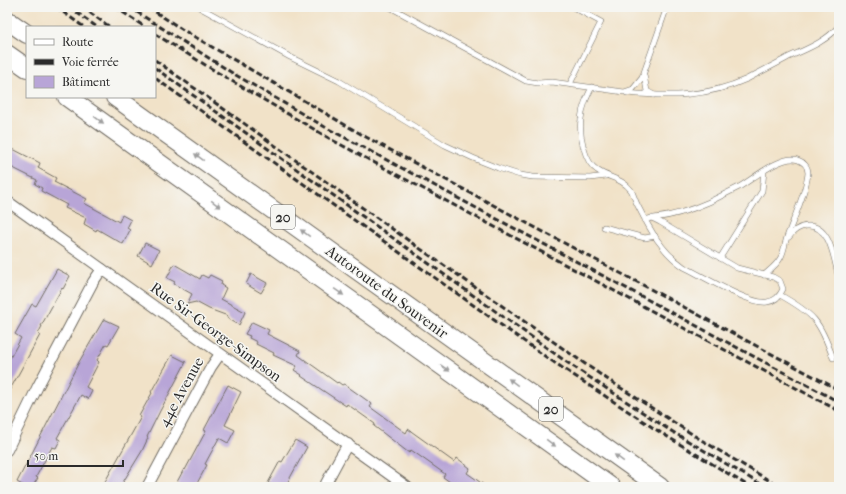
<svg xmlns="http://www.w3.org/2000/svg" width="846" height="494" font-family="'IM FELL French Canon',serif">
<rect width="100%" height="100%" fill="#f6f6f2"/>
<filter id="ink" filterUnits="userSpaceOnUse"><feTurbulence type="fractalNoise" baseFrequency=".025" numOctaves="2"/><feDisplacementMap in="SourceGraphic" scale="8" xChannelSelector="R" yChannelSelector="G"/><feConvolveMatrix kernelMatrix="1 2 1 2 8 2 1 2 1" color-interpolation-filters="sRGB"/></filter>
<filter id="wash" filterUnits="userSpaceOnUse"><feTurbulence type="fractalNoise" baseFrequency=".012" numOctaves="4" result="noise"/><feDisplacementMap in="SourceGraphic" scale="16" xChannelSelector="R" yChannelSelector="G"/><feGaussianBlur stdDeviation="0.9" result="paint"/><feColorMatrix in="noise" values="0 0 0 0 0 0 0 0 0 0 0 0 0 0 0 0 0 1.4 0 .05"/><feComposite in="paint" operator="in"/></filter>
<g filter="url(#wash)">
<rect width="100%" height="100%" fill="#f1e2c8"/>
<g id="blocks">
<!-- building -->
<g fill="#b8a5d7">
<polygon points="7,146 40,163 38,168 56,178 54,182 87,199 84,203 119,222 122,215 131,220 127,228 130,230 123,244 97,229 96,231 84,224 86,218 65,208 67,205 41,191 42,188 35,184 37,180 7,165"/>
<polygon points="145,243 159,250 152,264 138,256"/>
<polygon points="174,264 200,279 202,275 208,278 210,275 222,281 221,285 226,288 221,299 245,312 239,325 227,318 228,316 209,309 196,302 187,304 192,294 174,284 175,282 167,278"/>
<polygon points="57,269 70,276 63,289 62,288 41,326 42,326 38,334 40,335 7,395 7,357 10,358 21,338 15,334 32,304 36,306"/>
<polygon points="251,274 267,283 261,293 246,284"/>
<polygon points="104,319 119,326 108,345 106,344 97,360 99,362 86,387 92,391 88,399 81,395 57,438 60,440 56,448 52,447 36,477 38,478 32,487 26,487 17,482 79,362"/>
<polygon points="252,322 269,330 267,334 300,351 298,355 337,383 338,382 342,385 344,384 372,404 370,407 406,433 408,429 454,462 457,458 470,468 467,473 487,487 457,487 443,477 445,474 411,450 409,453 374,426 375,424 347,404 346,406 301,376 302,375 294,370 297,366 273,355 274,353 256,344 257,342 249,338 250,336 245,334"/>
<polygon points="172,355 186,362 160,411 147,437 148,438 142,451 120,487 102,487 141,417 139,416 152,393 151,392"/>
<polygon points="228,385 241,392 225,425 235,430 228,443 219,438 205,464 207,465 195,487 177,487 179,483 177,482 184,469 185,470 206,431 204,430"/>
<polygon points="295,440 307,447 285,487 277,487 268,483 280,461 282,462"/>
</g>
</g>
</g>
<g filter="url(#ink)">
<use href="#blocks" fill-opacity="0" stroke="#706b62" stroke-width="1"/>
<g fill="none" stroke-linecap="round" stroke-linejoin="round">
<!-- lane casing -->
<g stroke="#706b62" stroke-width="6">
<g id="lane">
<polyline points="199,7 290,57 339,81 445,145 473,158 498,168 520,175 533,177 590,178 606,176"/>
<polyline points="390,7 526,81 538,83 552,82 624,92 633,89 642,78 667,7"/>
<polyline points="644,75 647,91 654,95"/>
<polyline points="570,84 601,22 573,7"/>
<path d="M592,87C587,97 582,107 581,119C579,133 584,162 597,170C608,178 622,178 631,190C634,195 635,201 638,206C650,230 662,252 684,267C701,275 750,305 767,302C776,301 780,296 783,289L780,281L773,277L737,268L660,222L652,218L645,220"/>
<path d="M627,93C669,97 707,97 747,79C760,72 774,65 787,58C806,49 826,42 839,26"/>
<path d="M654,218C673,216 691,210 709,202C719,197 729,192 739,187C753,179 782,154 798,160C804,162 808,167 808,173C807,190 793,220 787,237C785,243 784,251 781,257C777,265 771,269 764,275"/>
<polyline points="604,227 641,237 645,238 655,236"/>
<path d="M789,237C793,231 800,226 807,226C831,224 834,261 839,278"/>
<polyline points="720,258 762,191 764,171"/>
<path d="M780,295C814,314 820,321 833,358"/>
</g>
</g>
<!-- street casing -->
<g stroke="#706b62" stroke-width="12">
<g id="street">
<polyline points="7,201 407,487"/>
<polyline points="7,450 38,386 93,282 102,269"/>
<polyline points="147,487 211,367 220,354"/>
<polyline points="324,487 339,459 348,444"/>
</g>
</g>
<!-- highway casing -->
<g stroke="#706b62" stroke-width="20">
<g id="highway">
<polyline points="7,20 27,34"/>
<polyline points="7,54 27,68"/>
<polyline points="67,97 611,487"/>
<polyline points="115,97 660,487"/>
</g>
</g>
<!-- lane -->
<use href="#lane" stroke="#fff" stroke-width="5"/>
<!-- street -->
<use href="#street" stroke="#fff" stroke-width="10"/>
<!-- highway -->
<use href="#highway" stroke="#fff" stroke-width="18"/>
<!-- rail -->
<g stroke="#2b2b2b" stroke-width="3" stroke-dasharray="6 3" stroke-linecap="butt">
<polyline points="56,7 84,27"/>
<polyline points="69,7 97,27"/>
<polyline points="82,7 110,27"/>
<polyline points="115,7 145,27"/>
<polyline points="129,7 234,74 325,127 839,402"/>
<polyline points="148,7 183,30 366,137 839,390"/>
<polyline points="155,34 225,77 334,141 839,411"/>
<polyline points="155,60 412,243 601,375 698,438 780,487"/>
<polyline points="155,68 568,363 668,429 765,487"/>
<polyline points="155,78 546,357 655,429 750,487"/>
</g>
</g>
<!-- one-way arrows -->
<defs><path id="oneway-solid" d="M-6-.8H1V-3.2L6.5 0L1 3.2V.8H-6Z"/></defs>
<g fill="#a0a0a0">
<use href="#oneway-solid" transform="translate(99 120) rotate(36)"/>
<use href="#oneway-solid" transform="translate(199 157) rotate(-144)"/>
<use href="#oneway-solid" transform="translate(216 204) rotate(36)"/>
<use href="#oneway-solid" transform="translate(305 233) rotate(-144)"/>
<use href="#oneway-solid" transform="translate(339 292) rotate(35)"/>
<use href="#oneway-solid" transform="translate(445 368) rotate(35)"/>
<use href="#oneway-solid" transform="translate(513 382) rotate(-144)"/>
<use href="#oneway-solid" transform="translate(551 443) rotate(36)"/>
<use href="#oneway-solid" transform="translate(619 458) rotate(-144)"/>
</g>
</g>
<g text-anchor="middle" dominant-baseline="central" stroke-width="3" stroke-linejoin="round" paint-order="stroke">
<!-- shield labels -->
<g fill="#f6f6f2" stroke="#686867" stroke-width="1">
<rect x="271" y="205" width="24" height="24" rx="3"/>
<rect x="539" y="397" width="24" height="24" rx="3"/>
</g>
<g font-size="14" font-weight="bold" fill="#2b2b2b">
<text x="283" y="217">20</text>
<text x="551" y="409">20</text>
</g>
<!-- street labels -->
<g font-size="15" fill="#2b2b2b" stroke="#f6f6f2">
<text transform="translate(387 292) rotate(36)">Autoroute du Souvenir</text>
<text transform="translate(216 332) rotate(36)">Rue Sir-George-Simpson</text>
<text transform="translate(181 392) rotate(-61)">44e Avenue</text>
</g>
</g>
<!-- margin -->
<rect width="846" height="494" fill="none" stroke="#f6f6f2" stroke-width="24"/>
<!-- legend -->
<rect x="26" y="26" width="130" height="72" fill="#f6f6f2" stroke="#a5a5a2"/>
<rect x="34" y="39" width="20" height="6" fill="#ffffff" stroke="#a5a5a2"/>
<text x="62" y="46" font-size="12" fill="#2b2b2b">Route</text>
<rect x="34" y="59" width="20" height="6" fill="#2b2b2b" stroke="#a5a5a2"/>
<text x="62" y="66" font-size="12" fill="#2b2b2b">Voie ferrée</text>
<rect x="34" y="76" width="20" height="12" fill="#b8a5d7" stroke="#a5a5a2"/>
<text x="62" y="86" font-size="12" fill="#2b2b2b">Bâtiment</text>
<!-- scale -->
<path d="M28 460v6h95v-6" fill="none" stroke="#2b2b2b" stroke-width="2"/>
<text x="34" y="460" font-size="12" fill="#2b2b2b" stroke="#f6f6f2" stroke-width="3" paint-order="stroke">50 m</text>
</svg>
